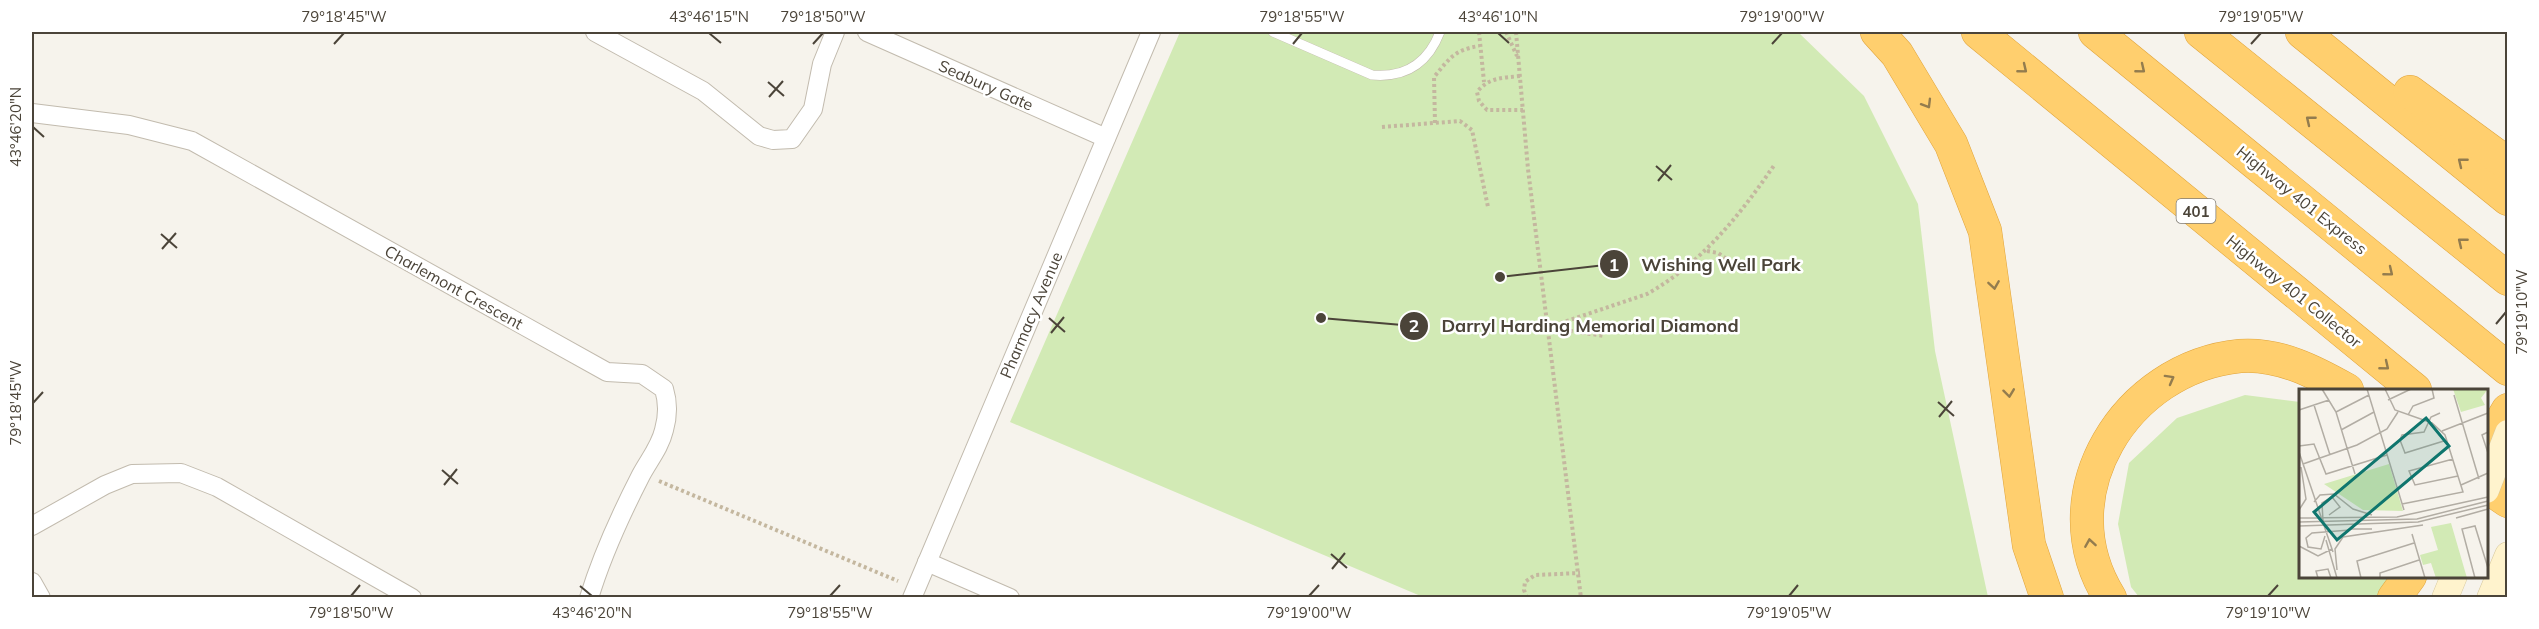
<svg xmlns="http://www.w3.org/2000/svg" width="2539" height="629" font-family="Mulish,sans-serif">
<rect width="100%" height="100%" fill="#f6f3ec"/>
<!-- green -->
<g fill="#d2eab5">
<polygon points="1180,32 1798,32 1864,96 1918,204 1935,351 1988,597 1423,597 1010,422"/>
<polygon points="2245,395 2300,402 2300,576 2393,577 2383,597 2139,597 2131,587 2118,524 2129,463 2177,418"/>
</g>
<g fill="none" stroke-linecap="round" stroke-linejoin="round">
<!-- lane casing -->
<g stroke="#c2bbae" stroke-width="10">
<path id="lane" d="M1273,32L1372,75C1406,78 1428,63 1440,32"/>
</g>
<!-- street casing -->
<g stroke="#c2bbae" stroke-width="20">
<g id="street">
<polyline points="595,32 703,91 759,136 773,140 792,139 813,109 822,64 835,32"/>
<polyline points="867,32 1106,138"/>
<path d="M32,113L129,125L192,141L607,372L642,374L664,389C668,402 668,416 664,430C660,447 649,460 641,475C621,514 602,555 589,598"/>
<polyline points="32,526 105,485 132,474 181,473 217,487 412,598"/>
<polyline points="927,562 1010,598"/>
<polyline points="32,582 41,598"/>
<polyline points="912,598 1151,32"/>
</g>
</g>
<!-- secondary casing -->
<g stroke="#d6c79b" stroke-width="27">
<g id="secondary">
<polyline points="2445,598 2454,576"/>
<polyline points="2490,598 2508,555"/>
</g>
</g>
<!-- highway casing -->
<g stroke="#e0a43c" stroke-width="34">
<g id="highway">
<polyline points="1877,32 1897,54 1951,144 1985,231 2029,545 2047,598"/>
<polyline points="1978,32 2415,390"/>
<polyline points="2095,32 2508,369"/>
<polyline points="2201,32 2508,279"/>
<polyline points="2302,32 2508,199"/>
<polyline points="2410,92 2508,164"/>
<polyline points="2486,447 2508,410"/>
<polyline points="2486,486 2508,501"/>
<path d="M2110,598C2045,495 2126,367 2240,356C2279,353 2315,372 2347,390"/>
<polyline points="2394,598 2410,576"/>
</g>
</g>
<!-- path -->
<g stroke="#c4b79f" stroke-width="4" stroke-dasharray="3 3" stroke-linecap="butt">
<polyline points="1479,32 1484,82"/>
<polyline points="1506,32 1517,56"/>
<polyline points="1516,32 1528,169 1581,598"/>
<path d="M1520,76C1503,78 1489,77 1477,92L1479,101L1487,110H1523"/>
<path d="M1435,123L1434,77C1450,58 1454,50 1479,46"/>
<polyline points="1382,127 1460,121 1472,130 1488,207"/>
<polyline points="1707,251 1718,253 1740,268"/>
<path d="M1549,327L1647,294C1702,263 1740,215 1775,164"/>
<polyline points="1552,328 1604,336"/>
<polyline points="659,481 898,581"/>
<polyline points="1527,598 1524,590 1525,582 1535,575 1580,573"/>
</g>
<!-- lane -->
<use href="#lane" stroke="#fff" stroke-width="9"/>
<!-- street -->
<use href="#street" stroke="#fff" stroke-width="18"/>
<!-- secondary -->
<use href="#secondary" stroke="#fff3cd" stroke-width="26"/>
<!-- highway -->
<use href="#highway" stroke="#ffcf6e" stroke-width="33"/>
<!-- secondary-bridge casing -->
<g stroke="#d6c79b" stroke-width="27" stroke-linecap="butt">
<polyline id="secondary-bridge" points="2486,490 2508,433"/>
</g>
<!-- secondary-bridge -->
<use href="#secondary-bridge" stroke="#fff3cd" stroke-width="26"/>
</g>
<!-- one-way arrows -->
<defs><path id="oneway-chevron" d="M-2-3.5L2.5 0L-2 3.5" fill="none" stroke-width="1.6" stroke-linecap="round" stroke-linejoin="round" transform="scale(1.5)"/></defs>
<g stroke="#937c4e">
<use href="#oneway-chevron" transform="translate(2023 69) rotate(39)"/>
<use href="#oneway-chevron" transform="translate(2141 69) rotate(39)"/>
<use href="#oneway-chevron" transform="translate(1927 104) rotate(59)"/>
<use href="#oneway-chevron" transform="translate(2310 120) rotate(-141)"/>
<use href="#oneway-chevron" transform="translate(2462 162) rotate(-141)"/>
<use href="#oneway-chevron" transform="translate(2462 242) rotate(-141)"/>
<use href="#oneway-chevron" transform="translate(2389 272) rotate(39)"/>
<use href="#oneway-chevron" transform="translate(1994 285) rotate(81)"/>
<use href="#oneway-chevron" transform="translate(2385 366) rotate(39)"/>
<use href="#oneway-chevron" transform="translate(2170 379) rotate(-29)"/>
<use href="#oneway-chevron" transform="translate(2009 393) rotate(83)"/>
<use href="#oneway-chevron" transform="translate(2090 543) rotate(-99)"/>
</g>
<!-- ticks -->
<path fill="none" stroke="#4b4439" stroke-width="2" d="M709,33L721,43M1498,33L1509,43M334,44L344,33M813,44L823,33M1293,44L1302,33M1772,44L1782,33M2251,44L2261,33M768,82L784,96M769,97L783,81M33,127L44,137M1656,166L1672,180M1658,181L1671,165M161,234L177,248M162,249L176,233M1049,318L1065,332M2496,324L2506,312M1051,333L1064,317M1938,402L1954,416M33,403L43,392M1939,417L1952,401M442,470L458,484M444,485L457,469M1331,554L1347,568M1332,569L1345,553M580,586L592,596M351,596L360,585M830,596L840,585M1309,596L1319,585M1789,596L1798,585M2268,596L2278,585"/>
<g text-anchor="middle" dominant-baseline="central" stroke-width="5" stroke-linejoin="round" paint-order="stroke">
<!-- shield labels -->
<rect fill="#fff" stroke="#817c74" stroke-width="1.5" x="2176.5" y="199" width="39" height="24" rx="4.5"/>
<g font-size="15" font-weight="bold" fill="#4b4439">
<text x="2196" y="211">401</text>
</g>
<!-- street labels -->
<g font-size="16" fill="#4b4439" stroke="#fff">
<text transform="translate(986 85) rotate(24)">Seabury Gate</text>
<text transform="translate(2302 200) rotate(39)">Highway 401 Express</text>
<text transform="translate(454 287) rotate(29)">Charlemont Crescent</text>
<text transform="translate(2294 291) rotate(39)">Highway 401 Collector</text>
<text transform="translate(1031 315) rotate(-67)">Pharmacy Avenue</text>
</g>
</g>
<!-- overview -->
<g transform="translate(2299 389)">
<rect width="189" height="189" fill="#f6f3ec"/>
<path d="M154,0H189L182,9L186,16L162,23ZM90,75L104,122L64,121L25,95ZM152,134L168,189H137L132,174L124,176L121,166L139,161L132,138Z" fill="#d2eab5"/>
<path fill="none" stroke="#b2ada4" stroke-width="1.5" d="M23,0L37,23L56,85M68,0L105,121M86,0L96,21L133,34L146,46L164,103L103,115M155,6L180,90M89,11L112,0M15,16L31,66M0,21L30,11M37,23L70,6M141,24L132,28L125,43L103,46L101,51L106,64L148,51M109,26L114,17L135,9L133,0M42,41L75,23M143,42L189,24M189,43L183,46L189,64M0,57L15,55L27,85L88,66M0,63L34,163M154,70L110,82L116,96L159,87M4,75L58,56L88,40L99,23M162,96L189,84M15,113L21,106L35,105L54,120L73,126M0,121L7,110L2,78M0,129L98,128L189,108M157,129L189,120M24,132L23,114L33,108L41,118L30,126M0,133L118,130L189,112M0,137L119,133L189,116M50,140H73M113,145L126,189M26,147L22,160L9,158L7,149L13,144L51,141M27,151L38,189M0,157L19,167L33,160M38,181L36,160L44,148L124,136M19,189L17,182L29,180L32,189M62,189L58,172L115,154M81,189V184L120,171M176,189L163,140L176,137L189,179"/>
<path fill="#0f766e" fill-opacity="0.15" stroke="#0f766e" stroke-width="3" d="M127,29L150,57L38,151L15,123Z"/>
<rect width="189" height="189" fill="none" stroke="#4b4439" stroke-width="3"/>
</g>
<!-- callouts -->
<path fill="none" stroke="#4b4439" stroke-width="2" d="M1500 277L1614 264M1321 318L1414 326"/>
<g fill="#4b4439" stroke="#fff" stroke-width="2">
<circle cx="1500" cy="277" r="6"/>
<circle cx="1321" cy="318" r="6"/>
<circle cx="1614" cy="264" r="15"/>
<circle cx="1414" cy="326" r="15"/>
</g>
<g font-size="18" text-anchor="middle" font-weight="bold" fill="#fff">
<text x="1614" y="271">1</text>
<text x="1414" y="332">2</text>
</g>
<g font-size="18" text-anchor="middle" font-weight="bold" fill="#4b4439" stroke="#fff" stroke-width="5" stroke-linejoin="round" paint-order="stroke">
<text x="1721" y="271">Wishing Well Park</text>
<text x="1590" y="332">Darryl Harding Memorial Diamond</text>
</g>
<!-- border -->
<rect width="2539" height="629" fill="none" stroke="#ffffff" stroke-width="66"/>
<rect x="33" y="33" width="2473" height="563" fill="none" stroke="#4b4439" stroke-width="2"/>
<g font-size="15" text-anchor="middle" fill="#4b4439">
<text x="344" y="22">79°18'45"W</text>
<text x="709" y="22">43°46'15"N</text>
<text x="823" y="22">79°18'50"W</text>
<text x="1302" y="22">79°18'55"W</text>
<text x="1498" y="22">43°46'10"N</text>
<text x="1782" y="22">79°19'00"W</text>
<text x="2261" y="22">79°19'05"W</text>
<text transform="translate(16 127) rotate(-90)" y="5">43°46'20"N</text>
<text transform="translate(2522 312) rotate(-90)" y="5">79°19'10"W</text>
<text transform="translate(16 403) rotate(-90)" y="5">79°18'45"W</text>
<text x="351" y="618">79°18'50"W</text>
<text x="592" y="618">43°46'20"N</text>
<text x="830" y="618">79°18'55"W</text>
<text x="1309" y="618">79°19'00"W</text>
<text x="1789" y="618">79°19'05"W</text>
<text x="2268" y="618">79°19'10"W</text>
</g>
</svg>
